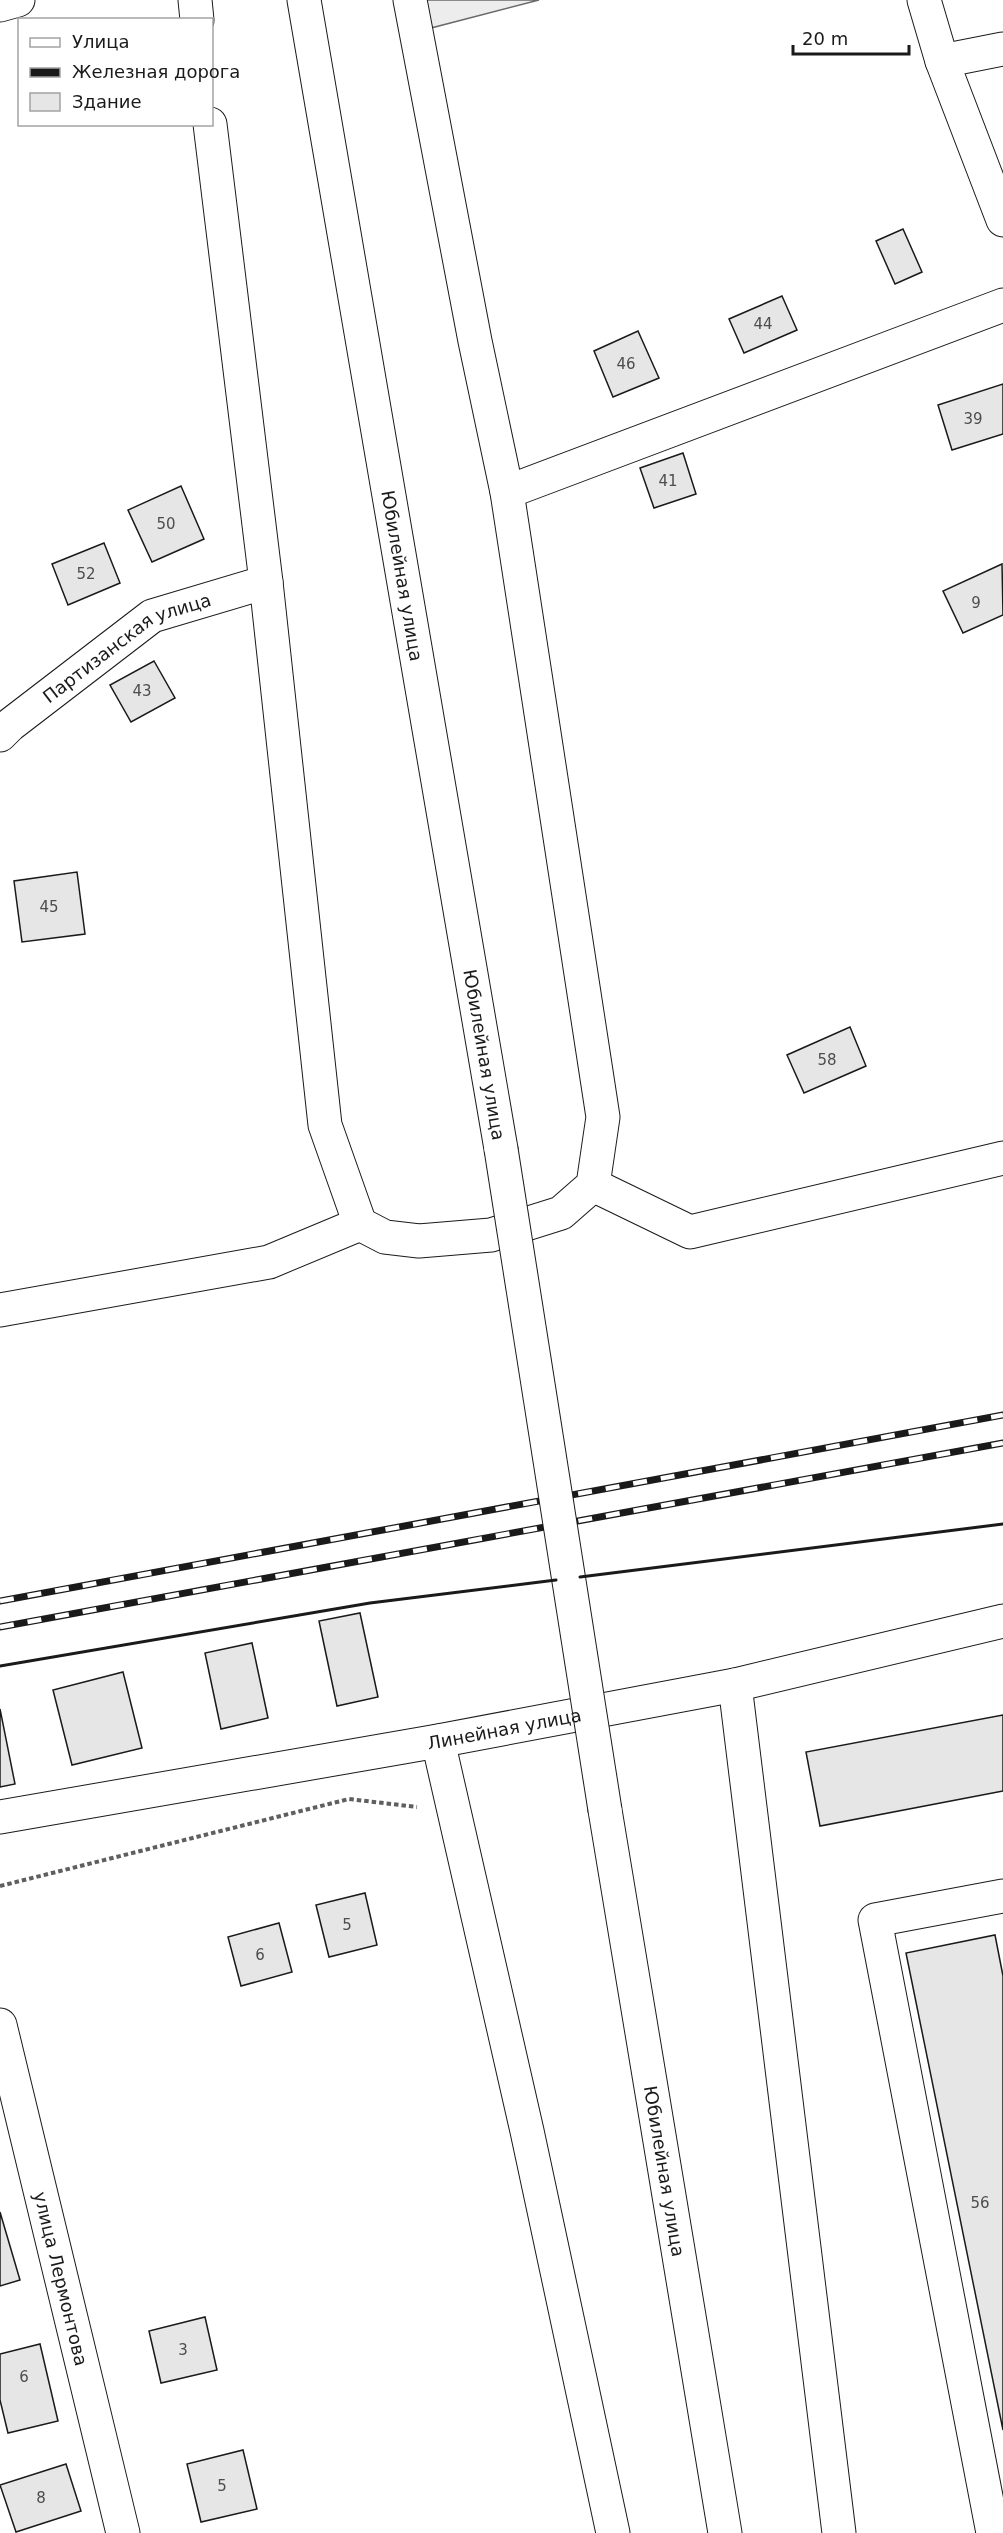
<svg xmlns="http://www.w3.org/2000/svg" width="1003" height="2533" font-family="'DejaVu Sans',sans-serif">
<rect width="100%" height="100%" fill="#fff"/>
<!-- built -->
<polygon fill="#ededed" stroke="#6a6a6a" stroke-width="1.5" points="425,0 539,0 431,28"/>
<!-- building -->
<g fill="#e6e6e6" stroke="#1a1a1a" stroke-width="1.5">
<polygon points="903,229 922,272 895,284 876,241"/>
<polygon points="782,296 797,330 744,353 729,319"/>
<polygon points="638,331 659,378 613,397 594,351"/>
<polygon points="1003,384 1003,434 952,450 938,405"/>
<polygon points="683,453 696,494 654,508 640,468"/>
<polygon points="181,486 204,539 152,562 128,510"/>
<polygon points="104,543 120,583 68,605 52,564"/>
<polygon points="1002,564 1003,615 963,633 943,591"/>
<polygon points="154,661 175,698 131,722 110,685"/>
<polygon points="77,872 85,934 22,942 14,881"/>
<polygon points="850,1027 866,1066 804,1093 787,1055"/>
<polygon points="360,1613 378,1697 337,1706 319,1621"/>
<polygon points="252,1643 268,1718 221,1729 205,1653"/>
<polygon points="123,1672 142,1748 72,1765 53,1690"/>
<polygon points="0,1709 15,1784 0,1787"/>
<polygon points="1003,1715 1003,1791 820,1826 806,1752"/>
<polygon points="365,1893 377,1945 329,1957 316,1905"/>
<polygon points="279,1923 292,1972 241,1986 228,1937"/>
<polygon points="995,1935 1003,1976 1003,2430 906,1953"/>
<polygon points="0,2212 20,2280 0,2286"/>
<polygon points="205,2317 217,2370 161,2383 149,2331"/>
<polygon points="40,2344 58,2421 8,2433 0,2400 0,2354"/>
<polygon points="243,2450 257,2509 201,2522 187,2464"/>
<polygon points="66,2464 81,2511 16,2532 0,2485"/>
</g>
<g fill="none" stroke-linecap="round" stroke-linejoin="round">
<!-- minor casing -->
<g stroke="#1a1a1a" stroke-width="35">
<g id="minor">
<polyline points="195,0 197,20"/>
<polyline points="924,0 942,61 1003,220"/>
<polyline points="0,5 18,0"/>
<polyline points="942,61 1003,49"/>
<polyline points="210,124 266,582 325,1125 360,1224 385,1237 419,1241 491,1235 561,1213 593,1185 603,1117 507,492 475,341 410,0"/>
<polyline points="507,492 1003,305"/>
<path id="s1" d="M0,735L10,725L152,616L266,582"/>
<polyline points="593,1185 690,1232 1003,1158"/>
<polyline points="0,1310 269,1262 360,1224"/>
<path id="s2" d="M0,2025L123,2533"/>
<polyline points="993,2533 875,1920 1003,1896"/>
</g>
</g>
<!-- major casing -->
<g stroke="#1a1a1a" stroke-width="35">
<g id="major">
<path id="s3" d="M304,0L501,1149"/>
<polyline points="735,1685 839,2533"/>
<polyline points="438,1741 527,2131 613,2533"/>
<path id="s4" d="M605,1810L725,2533"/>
<path id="s5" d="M0,1817L438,1741L735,1685L1003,1621"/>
</g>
</g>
<!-- path -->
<polyline stroke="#5f5f5f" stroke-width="4" stroke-dasharray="4.5 3" stroke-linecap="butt" points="0,1886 349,1799 417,1807"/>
<!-- minor -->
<use href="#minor" stroke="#fff" stroke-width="33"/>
<!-- major -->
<use href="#major" stroke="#fff" stroke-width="33"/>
<!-- rail casing -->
<g stroke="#1a1a1a" stroke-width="7">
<g id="rail">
<polyline points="0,1601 1003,1415"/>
<polyline points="0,1627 1003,1443"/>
</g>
</g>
<!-- rail -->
<use href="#rail" stroke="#fff" stroke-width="4.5" stroke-dasharray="14" stroke-linecap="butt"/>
<!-- major-bridge casing -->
<g stroke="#1a1a1a" stroke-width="35" stroke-linecap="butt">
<polyline id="major-bridge" points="501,1149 605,1810"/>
</g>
<!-- major-bridge -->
<use href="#major-bridge" stroke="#fff" stroke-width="33"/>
<!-- wall -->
<g stroke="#1a1a1a" stroke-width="3">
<polyline points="580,1577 1003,1524"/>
<polyline points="0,1666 370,1603 556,1580"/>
</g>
</g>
<g text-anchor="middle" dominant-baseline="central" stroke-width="4.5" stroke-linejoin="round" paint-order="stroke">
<!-- number labels -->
<g font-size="15" fill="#4d4d4d">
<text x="763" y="324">44</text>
<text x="626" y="364">46</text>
<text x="973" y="419">39</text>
<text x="668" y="481">41</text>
<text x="166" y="524">50</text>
<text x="86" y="574">52</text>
<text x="976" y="603">9</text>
<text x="142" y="691">43</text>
<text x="49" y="907">45</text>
<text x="827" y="1060">58</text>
<text x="347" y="1925">5</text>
<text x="260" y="1955">6</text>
<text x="980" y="2203">56</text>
<text x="183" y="2350">3</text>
<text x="24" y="2377">6</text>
<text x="222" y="2486">5</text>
<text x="41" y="2498">8</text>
</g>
<!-- street labels -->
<g font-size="18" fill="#1a1a1a" stroke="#fff">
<text stroke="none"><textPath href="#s3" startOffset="584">Юбилейная улица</textPath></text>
<text stroke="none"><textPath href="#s1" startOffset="156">Партизанская улица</textPath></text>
<text stroke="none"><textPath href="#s3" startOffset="1070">Юбилейная улица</textPath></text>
<text stroke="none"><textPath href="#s5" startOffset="512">Линейная улица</textPath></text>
<text stroke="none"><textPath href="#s4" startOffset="366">Юбилейная улица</textPath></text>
<text stroke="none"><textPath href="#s2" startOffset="261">улица Лермонтова</textPath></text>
</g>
</g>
<!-- legend -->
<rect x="18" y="18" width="195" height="108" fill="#ffffff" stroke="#a3a3a3" stroke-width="1.5"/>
<rect x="30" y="38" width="30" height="9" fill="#ffffff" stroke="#a3a3a3" stroke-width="1.5"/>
<text x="72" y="48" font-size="18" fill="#1a1a1a">Улица</text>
<rect x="30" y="68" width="30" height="9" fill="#1a1a1a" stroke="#a3a3a3" stroke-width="1.5"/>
<text x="72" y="78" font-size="18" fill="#1a1a1a">Железная дорога</text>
<rect x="30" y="93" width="30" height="18" fill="#e6e6e6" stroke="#a3a3a3" stroke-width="1.5"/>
<text x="72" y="108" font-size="18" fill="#1a1a1a">Здание</text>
<!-- scale -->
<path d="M793 45v9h116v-9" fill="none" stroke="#1a1a1a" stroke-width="3"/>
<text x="802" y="45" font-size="18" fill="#1a1a1a" stroke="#ffffff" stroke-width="4.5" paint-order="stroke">20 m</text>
</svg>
